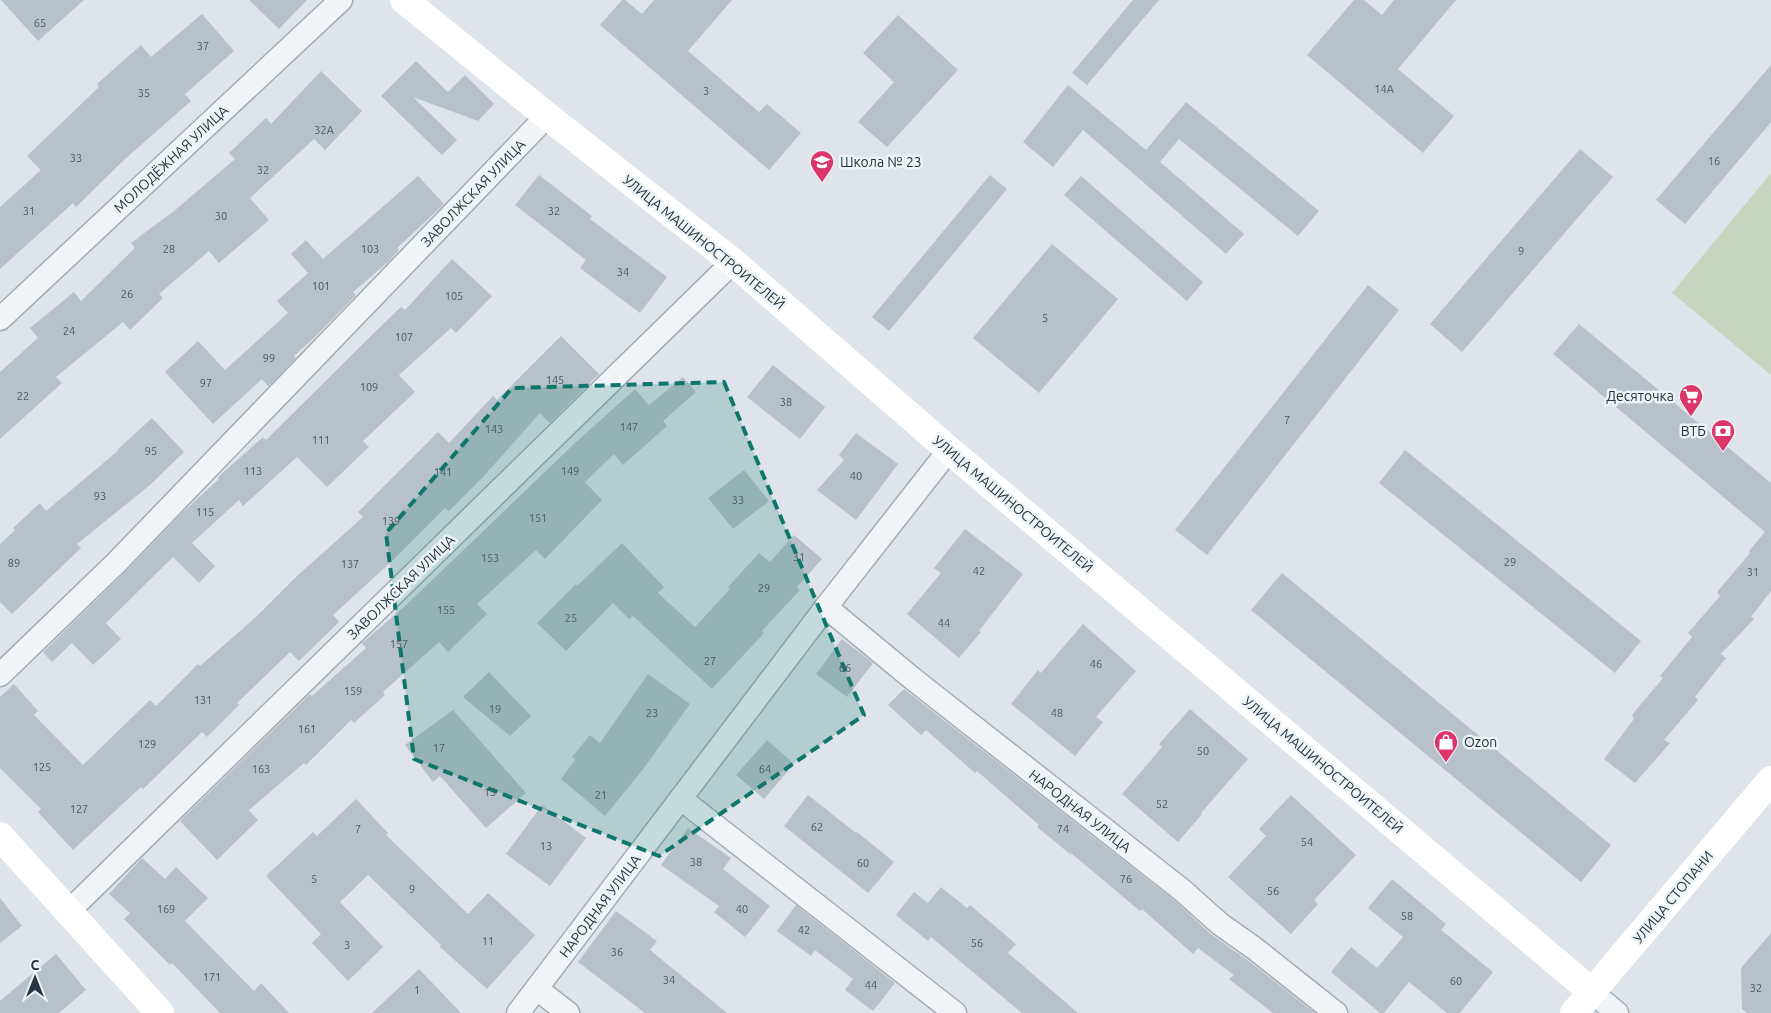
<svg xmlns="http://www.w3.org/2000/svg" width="1771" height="1013" font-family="Ubuntu,sans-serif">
<rect width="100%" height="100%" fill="#dee4e9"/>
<!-- green -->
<polygon fill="#c7d4be" points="1771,173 1771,375 1672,293"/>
<!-- building -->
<g fill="#b7c1c9">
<polygon points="1,0 84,0 38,41"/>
<polygon points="249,0 307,0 279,29"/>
<polygon points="622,0 625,0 642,14 654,0 732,0 688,51 759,112 767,104 801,133 769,170 600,25"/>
<polygon points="1133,0 1159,0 1087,85 1072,73"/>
<polygon points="1354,0 1364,0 1382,15 1394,0 1456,0 1398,69 1454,116 1423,153 1307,55"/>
<polygon points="202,14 234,51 185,94 191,101 125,159 76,207 73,203 0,269 0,207 41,170 27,156 99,87 97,84 141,45 151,57"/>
<polygon points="898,15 958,70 887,147 858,122 894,82 863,53"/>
<polygon points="416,61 448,92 465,75 494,104 478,121 413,97 457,140 442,155 381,96"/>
<polygon points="1771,65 1771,122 1685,224 1656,200"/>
<polygon points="321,71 362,111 325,150 314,139 250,198 269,220 219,263 209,251 159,294 163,298 130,330 123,322 56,377 62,383 0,439 0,372 38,338 30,328 74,292 81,301 135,248 131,243 174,211 235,159 229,153 266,118 271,124"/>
<polygon points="1068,85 1146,150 1186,102 1319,211 1298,236 1179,139 1160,162 1244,234 1226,254 1083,130 1053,167 1023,142"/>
<polygon points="1580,149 1613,177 1462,352 1430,324"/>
<polygon points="539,175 592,216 590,219 667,277 640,313 580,268 586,260 515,205"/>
<polygon points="990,175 1007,189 889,331 872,317"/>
<polygon points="418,176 444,204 397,248 399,250 388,262 353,292 356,295 314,338 294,356 296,358 271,384 268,386 262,379 213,424 165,372 198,341 225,370 288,313 277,301 308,273 291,254 306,240 323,259"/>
<polygon points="1081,176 1203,282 1187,301 1064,195"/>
<polygon points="1052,244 1118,299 1039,393 973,338"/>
<polygon points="452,259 492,296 456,333 451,328 399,375 415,392 363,441 369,447 327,487 297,457 243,506 239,500 192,543 215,566 199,583 173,557 106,623 121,639 93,665 72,643 52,662 43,652 125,572 184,511 219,479 218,477 263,437 266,440 375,332 401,307 405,310"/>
<polygon points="1368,285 1399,310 1207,555 1175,530"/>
<polygon points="1579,324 1771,483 1771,591 1751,617 1754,619 1721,654 1726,658 1695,697 1698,700 1664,740 1670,743 1635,783 1604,759 1634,719 1632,715 1663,678 1660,676 1692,637 1688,633 1720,596 1717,592 1750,553 1749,551 1765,532 1553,354"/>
<polygon points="561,336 599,374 550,423 540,413 483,477 449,511 445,508 390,563 333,615 339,622 299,661 290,652 237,703 239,705 207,737 202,732 143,789 141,787 73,850 38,812 41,809 0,768 0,697 14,684 38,711 34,715 83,765 150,700 156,706 198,664 200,666 256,617 296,577 363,517 358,512 438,432 449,443 493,396 497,400"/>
<polygon points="773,365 825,407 800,439 747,397"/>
<polygon points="683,377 696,392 663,421 667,426 623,465 614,454 585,482 602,500 545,559 536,550 477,604 487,614 448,652 439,642 383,692 385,695 354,723 351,720 306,765 304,763 249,810 258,820 217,860 180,821 310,694 312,696 366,648 362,643 404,607 574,444 635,389 649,405"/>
<polygon points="152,418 184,452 150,485 77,544 81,548 12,614 0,602 0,544 15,530 13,528 40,503 46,511 118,451 117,450"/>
<polygon points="856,433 898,464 856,520 817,490 844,460 839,455"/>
<polygon points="1405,450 1641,641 1615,673 1379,483"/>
<polygon points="744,470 769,501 733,529 708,498"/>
<polygon points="965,529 1023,574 979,631 981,632 959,658 907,614 941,573 934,568"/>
<polygon points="794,535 822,559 797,587 800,590 762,631 764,633 712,689 633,616 629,619 613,603 566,651 537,623 576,584 577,586 622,543 664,587 658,593 695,627 730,589 728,587 759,553 770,562"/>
<polygon points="1282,573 1611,845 1581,882 1251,610"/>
<polygon points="1083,624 1136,671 1096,717 1103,722 1075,756 1011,704 1038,670 1041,673"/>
<polygon points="842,639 873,663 847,697 816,674"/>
<polygon points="489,672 531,716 510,736 463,697"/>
<polygon points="648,674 690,704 644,768 605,816 561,779 575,760 572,757 590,735 600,743"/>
<polygon points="904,689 1174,900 1212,935 1246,959 1315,1013 1273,1013 1229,979 1234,975 1198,948 1193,954 1142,909 1140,911 1071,853 1070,854 1037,827 1039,825 977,771 975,773 926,730 921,735 888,705"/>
<polygon points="1190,709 1248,759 1201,813 1202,814 1178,842 1122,794 1162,747 1159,744"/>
<polygon points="453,710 526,793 486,828 440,776 433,782 405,745"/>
<polygon points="767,740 794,764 764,799 736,775"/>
<polygon points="808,795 856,833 857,832 894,862 868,893 784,826"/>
<polygon points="1291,795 1356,855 1314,900 1318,904 1291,934 1228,877 1266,836 1259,829"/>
<polygon points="356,799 388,833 386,835 468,914 488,893 535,935 487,989 440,947 441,945 368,875 340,902 383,947 348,981 312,943 321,934 266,876 313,832 317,836"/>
<polygon points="542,805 586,838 550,886 506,854"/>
<polygon points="688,828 731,858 723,869 770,906 745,937 714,912 719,906 661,865"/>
<polygon points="142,858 165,879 176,867 208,898 185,921 254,991 261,983 289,1013 220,1013 172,963 170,965 124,919 130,913 109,894"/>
<polygon points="1392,879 1446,924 1441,930 1493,972 1460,1013 1447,1013 1409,982 1384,1013 1380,1013 1331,972 1351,947 1377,968 1403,937 1368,908"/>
<polygon points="941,887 967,908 970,905 1016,944 1008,953 1078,1013 1022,1013 931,937 928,941 896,915 914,892 928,903"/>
<polygon points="0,898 22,926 0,943"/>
<polygon points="796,905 895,983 873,1011 845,990 853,979 815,950 811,956 777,931"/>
<polygon points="616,911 657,941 650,950 727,1013 645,1013 578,962"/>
<polygon points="1771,933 1771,1013 1747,1013 1742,1009 1741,968"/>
<polygon points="56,954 86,990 59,1013 0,1013 0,1001"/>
<polygon points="419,969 461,1013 372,1013"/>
</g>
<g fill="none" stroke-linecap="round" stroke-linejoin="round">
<!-- street casing -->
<g stroke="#a3acb4" stroke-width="25">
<g id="street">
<polyline points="0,319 341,0"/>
<polyline points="826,607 913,679 1182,890 1220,924 1254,948 1336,1013"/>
<polyline points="0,675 116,563 547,116"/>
<polyline points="681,799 955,1013"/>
<polyline points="69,911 733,262"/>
<polyline points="537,989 568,1013"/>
<polyline points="1592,992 1617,1013"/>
<polyline points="518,1013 826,607 949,450"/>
</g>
</g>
<!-- street -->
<use href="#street" stroke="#f1f4f7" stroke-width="22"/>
<!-- secondary -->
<g stroke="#fff" stroke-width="28">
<polyline points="404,0 547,116 733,262 949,450 1592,992"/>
<polyline points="0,836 160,1013"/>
<polyline points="1574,1013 1771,780"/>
</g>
</g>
<!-- marked area -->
<path fill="#0f766e" fill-opacity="0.2" stroke="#0f766e" stroke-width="4" stroke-dasharray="10 6" stroke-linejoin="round" d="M724,382L864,715L659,856L414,759L386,533L512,388Z"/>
<!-- icons -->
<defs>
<g id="school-pin" transform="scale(1.25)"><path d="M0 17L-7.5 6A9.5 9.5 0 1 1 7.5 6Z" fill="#dc3569" stroke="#edf3f6"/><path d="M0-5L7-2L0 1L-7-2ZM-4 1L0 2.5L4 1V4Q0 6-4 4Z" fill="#fff"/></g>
<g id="supermarket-pin" transform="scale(1.25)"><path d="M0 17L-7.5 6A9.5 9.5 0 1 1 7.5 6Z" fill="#dc3569" stroke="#edf3f6"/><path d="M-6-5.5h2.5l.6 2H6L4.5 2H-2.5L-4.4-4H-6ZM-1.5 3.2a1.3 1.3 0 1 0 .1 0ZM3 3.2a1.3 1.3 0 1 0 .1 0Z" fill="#fff"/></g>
<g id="bank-pin" transform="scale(1.25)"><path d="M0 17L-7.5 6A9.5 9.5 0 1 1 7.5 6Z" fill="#dc3569" stroke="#edf3f6"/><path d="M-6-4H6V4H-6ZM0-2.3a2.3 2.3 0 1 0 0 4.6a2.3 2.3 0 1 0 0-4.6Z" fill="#fff"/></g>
<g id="shop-pin" transform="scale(1.25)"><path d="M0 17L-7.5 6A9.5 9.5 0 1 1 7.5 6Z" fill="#dc3569" stroke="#edf3f6"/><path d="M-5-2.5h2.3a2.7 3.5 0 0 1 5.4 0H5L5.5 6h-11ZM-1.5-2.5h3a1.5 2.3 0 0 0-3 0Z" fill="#fff"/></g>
</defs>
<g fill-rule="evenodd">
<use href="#school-pin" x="822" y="162"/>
<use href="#supermarket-pin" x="1691" y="396"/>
<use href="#bank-pin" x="1723" y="431"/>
<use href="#shop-pin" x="1446" y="742"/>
</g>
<g text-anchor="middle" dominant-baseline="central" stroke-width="5" stroke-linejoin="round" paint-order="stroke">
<!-- number labels -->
<g font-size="11" fill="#4a5764">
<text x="40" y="23">65</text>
<text x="203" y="46">37</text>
<text x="1384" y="89">14А</text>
<text x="706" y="91">3</text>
<text x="144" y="93">35</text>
<text x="324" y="130">32А</text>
<text x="76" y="158">33</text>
<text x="1714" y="161">16</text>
<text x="263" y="170">32</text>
<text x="29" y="211">31</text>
<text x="554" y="211">32</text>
<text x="221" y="216">30</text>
<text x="169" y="249">28</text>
<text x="370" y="249">103</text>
<text x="1521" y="251">9</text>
<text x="623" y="272">34</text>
<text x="321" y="286">101</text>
<text x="127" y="294">26</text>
<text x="454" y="296">105</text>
<text x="1045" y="318">5</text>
<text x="69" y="331">24</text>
<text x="404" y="337">107</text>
<text x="269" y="358">99</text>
<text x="555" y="380">145</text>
<text x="206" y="383">97</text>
<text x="369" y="387">109</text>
<text x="23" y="396">22</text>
<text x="786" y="402">38</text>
<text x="1287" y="420">7</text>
<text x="629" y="427">147</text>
<text x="494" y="429">143</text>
<text x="321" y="440">111</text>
<text x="151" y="451">95</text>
<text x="253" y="471">113</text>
<text x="570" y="471">149</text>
<text x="443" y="472">141</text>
<text x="856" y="476">40</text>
<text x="100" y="496">93</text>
<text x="738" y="500">33</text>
<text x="205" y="512">115</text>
<text x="538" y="518">151</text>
<text x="391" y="521">139</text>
<text x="799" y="557">31</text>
<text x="490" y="558">153</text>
<text x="1510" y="562">29</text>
<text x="14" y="563">89</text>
<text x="350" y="564">137</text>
<text x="979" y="571">42</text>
<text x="1753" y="572">31</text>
<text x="764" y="588">29</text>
<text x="446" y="610">155</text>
<text x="571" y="618">25</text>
<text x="944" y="623">44</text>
<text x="399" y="644">157</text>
<text x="710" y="661">27</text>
<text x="1096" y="664">46</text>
<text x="845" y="668">66</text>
<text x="353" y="691">159</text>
<text x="203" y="700">131</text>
<text x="495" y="709">19</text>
<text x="652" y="713">23</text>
<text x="1057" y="713">48</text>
<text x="307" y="729">161</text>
<text x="147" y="744">129</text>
<text x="439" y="748">17</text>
<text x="1203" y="751">50</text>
<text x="42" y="767">125</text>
<text x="261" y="769">163</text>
<text x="765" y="769">64</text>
<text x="490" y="792">15</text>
<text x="601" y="795">21</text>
<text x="1162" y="804">52</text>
<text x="79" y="809">127</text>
<text x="817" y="827">62</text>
<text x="358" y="829">7</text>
<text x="1063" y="829">74</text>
<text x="1307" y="842">54</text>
<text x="546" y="846">13</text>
<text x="696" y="862">38</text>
<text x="863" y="863">60</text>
<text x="314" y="879">5</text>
<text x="1126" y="879">76</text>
<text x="412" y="889">9</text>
<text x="1273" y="891">56</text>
<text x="166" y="909">169</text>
<text x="742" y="909">40</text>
<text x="1407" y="916">58</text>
<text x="804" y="930">42</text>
<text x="488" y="941">11</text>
<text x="977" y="943">56</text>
<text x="347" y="945">3</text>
<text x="617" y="952">36</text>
<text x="212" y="977">171</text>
<text x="669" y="980">34</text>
<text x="1456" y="981">60</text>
<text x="871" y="985">44</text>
<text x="1756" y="988">32</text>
<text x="417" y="990">1</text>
</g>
<!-- street labels -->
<g font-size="14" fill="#253442" stroke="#edf3f6">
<text transform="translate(171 159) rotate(-43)">МОЛОДЁЖНАЯ УЛИЦА</text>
<text transform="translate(473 193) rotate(-46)">ЗАВОЛЖСКАЯ УЛИЦА</text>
<text transform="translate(704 242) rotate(39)">УЛИЦА МАШИНОСТРОИТЕЛЕЙ</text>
<text transform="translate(1013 504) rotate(40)">УЛИЦА МАШИНОСТРОИТЕЛЕЙ</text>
<text transform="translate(401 587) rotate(-44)">ЗАВОЛЖСКАЯ УЛИЦА</text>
<text transform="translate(1323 765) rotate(40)">УЛИЦА МАШИНОСТРОИТЕЛЕЙ</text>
<text transform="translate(1080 811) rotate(38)">НАРОДНАЯ УЛИЦА</text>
<text transform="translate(1673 897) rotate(-50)">УЛИЦА СТОПАНИ</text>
<text transform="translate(600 906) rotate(-53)">НАРОДНАЯ УЛИЦА</text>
</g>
<!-- poi labels -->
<g font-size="14" fill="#253442" stroke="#edf3f6" text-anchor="start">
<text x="840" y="162">Школа № 23</text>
<text x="1674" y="396" text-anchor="end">Десяточка</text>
<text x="1706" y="431" text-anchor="end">ВТБ</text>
<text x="1464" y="742">Ozon</text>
</g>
</g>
<!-- north arrow -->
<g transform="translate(35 978)" stroke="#edf3f6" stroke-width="4" paint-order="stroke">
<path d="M0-4L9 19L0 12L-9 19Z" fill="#253442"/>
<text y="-8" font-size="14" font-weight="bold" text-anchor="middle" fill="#253442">С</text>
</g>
</svg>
